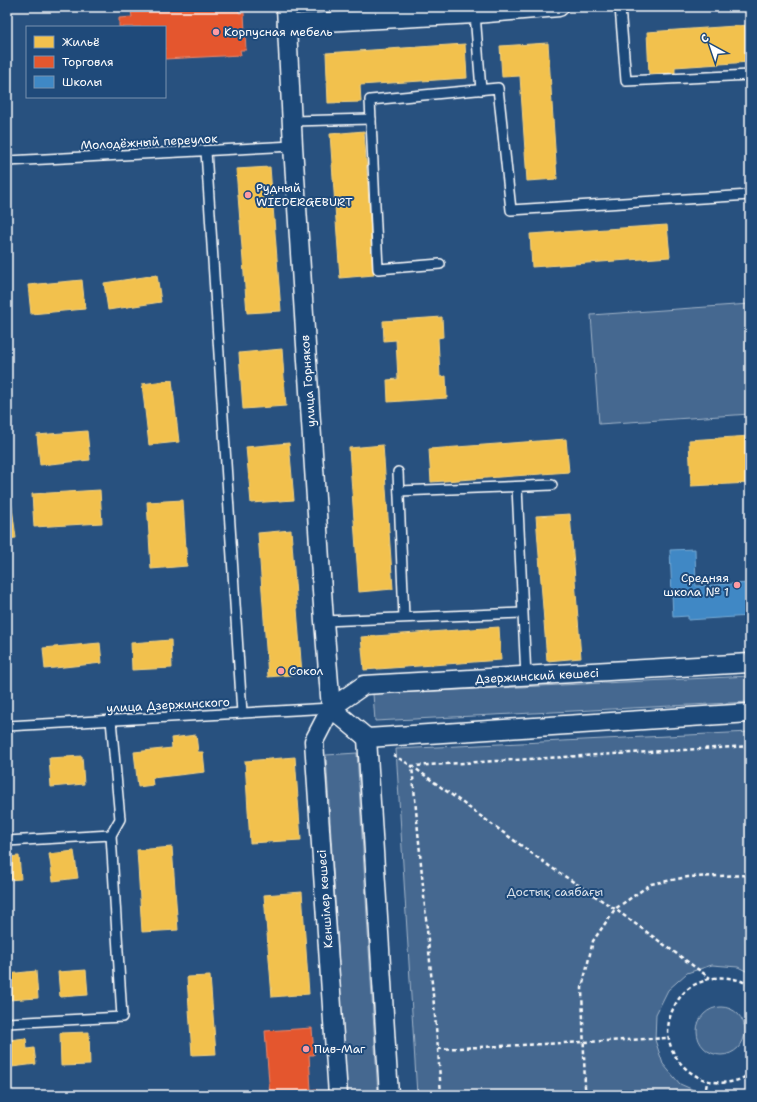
<svg xmlns="http://www.w3.org/2000/svg" width="757" height="1102" font-family="'Shantell Sans',sans-serif">
<rect width="100%" height="100%" fill="#28517f"/>
<filter id="ink" filterUnits="userSpaceOnUse"><feTurbulence type="fractalNoise" baseFrequency=".025" numOctaves="2"/><feDisplacementMap in="SourceGraphic" scale="8" xChannelSelector="R" yChannelSelector="G"/><feConvolveMatrix kernelMatrix="1 2 1 2 8 2 1 2 1" color-interpolation-filters="sRGB"/></filter>
<g filter="url(#ink)">
<!-- green -->
<g fill="#446890" stroke="#a2b4c8">
<polygon points="750,304 750,414 599,424 591,315"/>
<polygon points="750,676 750,702 375,721 373,694"/>
<polygon points="750,732 750,973 738,967 712,965 687,973 668,990 656,1014 655,1040 663,1064 680,1084 705,1095 417,1095 396,749"/>
<polygon points="357,753 378,1095 347,1095 326,755"/>
<circle cx="721" cy="1031" r="24"/>
</g>
<!-- homes -->
<g fill="#f2c14e" stroke="#f6d483">
<polygon points="750,25 750,62 675,67 675,74 649,75 647,32"/>
<polygon points="548,43 557,179 527,181 520,76 502,77 500,46"/>
<polygon points="465,44 467,78 360,85 361,102 328,103 326,53"/>
<polygon points="364,131 374,275 340,278 330,134"/>
<polygon points="270,167 281,311 247,313 236,169"/>
<polygon points="667,225 670,257 532,267 530,234"/>
<polygon points="157,275 161,302 108,310 104,283"/>
<polygon points="82,280 85,309 31,314 28,285"/>
<polygon points="442,317 443,337 438,338 440,377 446,376 447,398 388,402 387,380 398,379 396,340 384,341 383,321"/>
<polygon points="282,349 286,406 243,409 239,353"/>
<polygon points="172,380 179,442 149,445 142,384"/>
<polygon points="87,431 90,460 40,465 37,435"/>
<polygon points="750,436 750,483 691,486 689,440"/>
<polygon points="566,439 569,472 431,482 429,449"/>
<polygon points="289,443 294,500 251,503 246,447"/>
<polygon points="383,445 393,589 359,592 349,448"/>
<polygon points="100,490 102,523 34,527 32,494"/>
<polygon points="7,500 11,500 16,538 7,539"/>
<polygon points="183,500 187,566 151,569 147,502"/>
<polygon points="570,514 581,658 547,661 536,516"/>
<polygon points="291,530 302,674 268,677 258,533"/>
<polygon points="499,627 501,660 364,670 361,637"/>
<polygon points="171,640 172,668 132,670 131,643"/>
<polygon points="100,643 102,663 45,669 43,648"/>
<polygon points="196,735 198,752 203,752 205,772 152,778 153,785 138,787 134,752 172,748 171,738"/>
<polygon points="82,756 84,784 51,787 49,758"/>
<polygon points="295,757 301,840 250,843 245,761"/>
<polygon points="172,847 178,930 142,932 137,850"/>
<polygon points="74,851 78,878 53,881 49,854"/>
<polygon points="19,856 21,879 7,880 7,857"/>
<polygon points="302,892 309,994 272,997 264,895"/>
<polygon points="86,970 88,995 60,997 58,972"/>
<polygon points="36,971 38,998 8,1000 7,974"/>
<polygon points="210,976 216,1054 192,1055 187,977"/>
<polygon points="89,1032 90,1065 61,1066 60,1033"/>
<polygon points="26,1038 27,1049 34,1048 36,1064 12,1067 9,1040"/>
</g>
<!-- shops -->
<g fill="#e4572e" stroke="#ec896d">
<polygon points="213,7 239,7 239,13 244,13 246,50 240,50 241,55 165,59 165,27 119,27 119,18 132,17 131,11"/>
<polygon points="312,1028 314,1055 309,1055 311,1090 316,1089 317,1095 270,1095 265,1031"/>
</g>
<!-- schools -->
<polygon fill="#3f88c5" stroke="#79acd6" points="695,549 696,586 750,583 750,616 688,620 688,616 673,617 670,550"/>
<g fill="none" stroke-linecap="round" stroke-linejoin="round">
<!-- lane casing -->
<g stroke="#fff" stroke-width="12">
<g id="lane">
<polyline points="620,7 626,81 750,75"/>
<polyline points="475,14 481,90"/>
<polyline points="292,121 371,119"/>
<polyline points="206,151 242,713"/>
<polyline points="7,161 293,146"/>
<polyline points="440,264 378,269 370,100 498,88 511,210 750,195"/>
<polyline points="398,472 404,617"/>
<polyline points="517,487 526,677"/>
<polyline points="399,491 552,485"/>
<polyline points="324,621 522,613"/>
<polyline points="7,726 331,708"/>
<polyline points="7,841 111,835"/>
<polyline points="7,1023 122,1017 111,835 120,819 111,720"/>
</g>
</g>
<!-- street casing -->
<g stroke="#fff" stroke-width="21">
<g id="street">
<polyline points="286,7 293,146 324,621 331,708 367,738"/>
<polyline points="287,24 475,14 559,7"/>
<polyline points="367,738 750,713"/>
<polyline points="367,738 389,1095"/>
<polyline points="338,1095 314,741 331,708 364,685 750,663"/>
</g>
</g>
<!-- path -->
<g stroke="#fff" stroke-width="2.5" stroke-dasharray="4 3" stroke-linecap="butt">
<polyline points="748,729 750,751"/>
<polyline points="393,755 412,766 552,868 615,909 710,978"/>
<path d="M750,986C741,978 718,975 706,980C702,982 697,983 692,986C684,991 677,1000 673,1009C651,1057 708,1102 750,1074"/>
<polyline points="438,1049 668,1038"/>
<polyline points="441,1095 438,1049 412,766 750,746"/>
<polyline points="587,1095 585,1087 582,988 593,941 615,909 651,884 688,877 750,875"/>
<polyline points="705,1095 707,1082"/>
</g>
<!-- lane -->
<use href="#lane" stroke="#1f4a7a" stroke-width="9"/>
<!-- street -->
<use href="#street" stroke="#1f4a7a" stroke-width="18"/>
</g>
</g>
<!-- markers -->
<g fill="#ff9aa2" stroke="#1f4a7a" stroke-width="1.5">
<circle cx="216" cy="32" r="4"/>
<circle cx="248" cy="195" r="4"/>
<circle cx="737" cy="585" r="4"/>
<circle cx="281" cy="671" r="4"/>
<circle cx="306" cy="1049" r="4"/>
</g>
<g text-anchor="middle" dominant-baseline="central" stroke-width="4" stroke-linejoin="round" paint-order="stroke">
<!-- poi labels -->
<g font-size="12" fill="#fff" stroke="#1f4a7a" text-anchor="start">
<text x="224" y="32">Корпусная мебель</text>
<text x="256" y="188">Рудный<tspan x="256" dy="14">WIEDERGEBURT</tspan></text>
<text x="729" y="578" text-anchor="end">Средняя<tspan x="729" dy="14">школа № 1</tspan></text>
<text x="289" y="671">Сокол</text>
<text x="314" y="1049">Пив-Маг</text>
</g>
<!-- street labels -->
<g font-size="12" fill="#fff" stroke="#1f4a7a">
<text transform="translate(149 142) rotate(-3)">Молодёжный переулок</text>
<text transform="translate(308 381) rotate(-94)">улица Горняков</text>
<text transform="translate(537 676) rotate(-3)">Дзержинский көшесі</text>
<text transform="translate(168 705) rotate(-3)">улица Дзержинского</text>
<text transform="translate(325 899) rotate(-94)">Кеншілер көшесі</text>
</g>
<!-- park labels -->
<g font-size="12" fill="#dae1e9" stroke="#1f4a7a">
<text x="555" y="892">Достық саябағы</text>
</g>
</g>
<!-- margin -->
<rect width="757" height="1102" fill="none" stroke="#1f4a7a" stroke-width="24"/>
<rect x="12" y="12" width="733" height="1078" fill="none" stroke="#fff" stroke-width="1.5" filter="url(#ink)"/>
<!-- legend -->
<rect x="26" y="26" width="140" height="72" fill="#1f4a7a" stroke="#7992af"/>
<rect x="34" y="36" width="20" height="12" fill="#f2c14e" stroke="#7992af"/>
<text x="62" y="46" font-size="12" fill="#ffffff">Жильё</text>
<rect x="34" y="56" width="20" height="12" fill="#e4572e" stroke="#7992af"/>
<text x="62" y="66" font-size="12" fill="#ffffff">Торговля</text>
<rect x="34" y="76" width="20" height="12" fill="#3f88c5" stroke="#7992af"/>
<text x="62" y="86" font-size="12" fill="#ffffff">Школы</text>
<!-- north arrow -->
<g transform="translate(711 46) rotate(320)" stroke="#1f4a7a" stroke-width="3" paint-order="stroke">
<path d="M0-3L7 15L0 10L-7 15Z" fill="#ffffff"/>
<text y="-6" font-size="11" font-weight="bold" text-anchor="middle" fill="#ffffff">С</text>
</g>
</svg>
